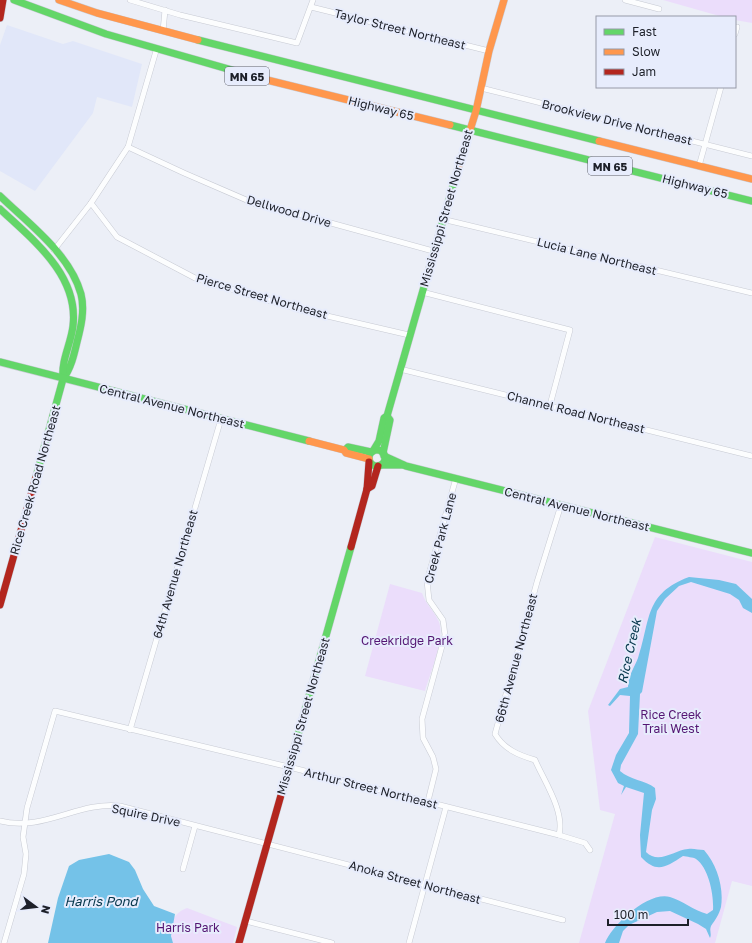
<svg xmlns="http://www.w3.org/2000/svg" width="752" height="943" font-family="'Golos Text',sans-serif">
<rect width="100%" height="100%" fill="#eceff7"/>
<!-- built -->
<polygon fill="#e1e7f9" points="7,25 63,44 73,41 142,64 132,107 97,97 93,113 35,191 0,171 0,45"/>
<!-- green -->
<g fill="#ebddfb">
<polygon points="663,0 752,0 752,23 735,20 735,17 723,17"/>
<polygon points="655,537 752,562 752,886 732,881 715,943 579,943 615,814 600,810 588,711"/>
<path d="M390,584L422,593C426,605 435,612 439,622C445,638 430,674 425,691L365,676Z"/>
<path d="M187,908L237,927L233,943H173C168,928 171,914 187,908Z"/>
</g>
<!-- water -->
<g fill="#74c2e8">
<path d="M689,577L719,580L736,584L752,599V613L743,608L739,600L730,594L691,582L679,586L665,599L657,611L642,692L640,694L638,734L621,765L620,771C630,780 645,780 655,788L656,799L652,810L646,852C659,865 674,850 688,849C693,848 699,850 704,850C717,865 724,887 721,907C719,915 715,920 711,926C709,931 712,934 710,938L706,929L698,924L670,911L657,912L629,925L623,931L619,943H605C612,925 648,891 670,897C683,901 693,910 707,914L713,910C714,896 709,868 696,859C693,857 687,857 683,856C666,867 657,874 641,857L640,835L644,793L626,787L621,795L624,786L618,783L611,770L616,755L629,733L630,696L620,695L610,706L608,705L620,689L628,687C628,676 634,668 638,658C651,619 644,594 689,577Z"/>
<polygon points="109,854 129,862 135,870 143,889 154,906 175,914 171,936 173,943 48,943 58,898 69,866 79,860"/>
</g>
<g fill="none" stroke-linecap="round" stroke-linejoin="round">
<!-- street casing -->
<g stroke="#c7cad3" stroke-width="6">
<g id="street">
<polyline points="130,0 180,15 297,43 313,0"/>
<polyline points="625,0 659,9"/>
<polyline points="311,7 489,51"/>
<polyline points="163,31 165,10"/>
<polyline points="735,34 737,27"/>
<polyline points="481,88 752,156"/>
<polyline points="128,147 184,173 258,205 298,214 433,251"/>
<polyline points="699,166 721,87"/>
<polyline points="91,203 117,237 195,278 297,309 409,335"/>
<polyline points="442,219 752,293"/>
<polyline points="54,250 91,203 128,147 156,51"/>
<polyline points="422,292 570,330 550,405"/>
<polyline points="400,369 752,456"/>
<polyline points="130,730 221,419"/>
<polyline points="428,801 436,769 433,757 423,738 422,719 445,635 443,620 429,600 427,581 456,478"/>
<path d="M0,821C43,832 79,801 120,806L563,920"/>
<path d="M559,835C565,811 544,781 535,760C518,755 504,749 495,734L537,582L561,505"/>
<polyline points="183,869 195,826"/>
<polyline points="246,921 332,943"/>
<polyline points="4,943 24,874 26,854 23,837 27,808 55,711 289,767 559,835 585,843 590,850"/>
<polyline points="409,943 446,807"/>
</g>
</g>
<!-- fast casing -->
<g stroke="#c7cad3" stroke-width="8">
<g id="fast">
<polyline points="14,0 106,34 263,79"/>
<polyline points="198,40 599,141"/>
<polyline points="450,125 752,201"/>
<path d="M0,196C29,224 70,254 81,294C85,310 81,327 77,342C74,355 71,368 63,379L36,477"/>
<path d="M0,209C33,240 79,275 73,326C71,344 61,360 63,379"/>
<polyline points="0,362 309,441"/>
<circle cx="377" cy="458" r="8"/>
<polyline points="345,450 348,447 371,452"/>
<polyline points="373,451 379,441 384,418 387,416 456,175"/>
<polyline points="383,453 390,420 387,416"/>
<polyline points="384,456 406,466 752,553"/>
<polyline points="381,465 403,465"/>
<polyline points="285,781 351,547"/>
</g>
</g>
<!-- slow casing -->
<g stroke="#c7cad3" stroke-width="8">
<g id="slow">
<polyline points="59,0 97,13 198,40"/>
<polyline points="263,79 450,125"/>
<polyline points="599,141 752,179"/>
<polyline points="456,175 476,111 489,51 504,0"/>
<polyline points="309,441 344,450 346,453 369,459"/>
</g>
</g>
<!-- jam casing -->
<g stroke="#c7cad3" stroke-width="8">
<g id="jam">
<polyline points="0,18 3,0"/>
<polyline points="367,489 372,486 378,466"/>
<polyline points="351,547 367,489 369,462"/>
<polyline points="0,605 36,477"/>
<polyline points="239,943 285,781"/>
</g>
</g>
<!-- street -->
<use href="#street" stroke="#fcfdfe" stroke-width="5"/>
<!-- fast -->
<use href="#fast" stroke="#63d668" stroke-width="7"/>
<!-- slow -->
<use href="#slow" stroke="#ff974d" stroke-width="7"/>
<!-- jam -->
<use href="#jam" stroke="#b3261e" stroke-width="7"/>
</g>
<g text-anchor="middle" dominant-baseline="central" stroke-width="4" stroke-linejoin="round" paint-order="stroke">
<!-- shield labels -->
<g fill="#e7ecfc" stroke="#5a5d68" stroke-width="1">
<rect x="225" y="67" width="44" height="18" rx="3"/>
<rect x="588" y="157" width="44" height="18" rx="3"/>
</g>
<g font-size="11" font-weight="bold" fill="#1d2029">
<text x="247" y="76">MN 65</text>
<text x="610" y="166">MN 65</text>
</g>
<!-- street labels -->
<g font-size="12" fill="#1d2029" stroke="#e7ecfc">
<text transform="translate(400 29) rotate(14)">Taylor Street Northeast</text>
<text transform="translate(381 108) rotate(14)">Highway 65</text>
<text transform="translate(617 122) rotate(14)">Brookview Drive Northeast</text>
<text transform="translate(695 186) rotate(14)">Highway 65</text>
<text transform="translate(446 208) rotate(-74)">Mississippi Street Northeast</text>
<text transform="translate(289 211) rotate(16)">Dellwood Drive</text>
<text transform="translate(597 256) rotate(14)">Lucia Lane Northeast</text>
<text transform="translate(262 296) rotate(16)">Pierce Street Northeast</text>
<text transform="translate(172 406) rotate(14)">Central Avenue Northeast</text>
<text transform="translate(576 412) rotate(14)">Channel Road Northeast</text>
<text transform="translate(35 480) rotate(-74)">Rice Creek Road Northeast</text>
<text transform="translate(577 509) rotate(14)">Central Avenue Northeast</text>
<text transform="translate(440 538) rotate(-75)">Creek Park Lane</text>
<text transform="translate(175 574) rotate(-74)">64th Avenue Northeast</text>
<text transform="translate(516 658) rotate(-75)">66th Avenue Northeast</text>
<text transform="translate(303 716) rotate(-74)">Mississippi Street Northeast</text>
<text transform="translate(371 788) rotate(14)">Arthur Street Northeast</text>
<text transform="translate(146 815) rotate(12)">Squire Drive</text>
<text transform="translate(415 882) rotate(15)">Anoka Street Northeast</text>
</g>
<!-- park labels -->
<g font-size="12" fill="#541573" stroke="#e7ecfc">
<text x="407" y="640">Creekridge Park</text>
<text x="671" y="714">Rice Creek<tspan x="671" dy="14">Trail West</tspan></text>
<text x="188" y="927">Harris Park</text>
</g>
<!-- water labels -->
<g font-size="13" font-style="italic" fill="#05364b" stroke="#e7ecfc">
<text transform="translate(629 651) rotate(-77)">Rice Creek</text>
<text x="101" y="901">Harris Pond</text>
</g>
</g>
<!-- legend -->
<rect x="596" y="16" width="140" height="72" fill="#e7ecfc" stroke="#969aa8"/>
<rect x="604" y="29" width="20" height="6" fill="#63d668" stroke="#969aa8"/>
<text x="632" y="36" font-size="12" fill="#1d2029">Fast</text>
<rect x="604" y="49" width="20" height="6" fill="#ff974d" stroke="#969aa8"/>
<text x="632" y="56" font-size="12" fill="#1d2029">Slow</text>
<rect x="604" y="69" width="20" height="6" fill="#b3261e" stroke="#969aa8"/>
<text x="632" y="76" font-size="12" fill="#1d2029">Jam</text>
<!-- north arrow -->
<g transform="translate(36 907) rotate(105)" stroke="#e7ecfc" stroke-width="3" paint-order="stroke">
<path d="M0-3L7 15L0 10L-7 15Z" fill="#1d2029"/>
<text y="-6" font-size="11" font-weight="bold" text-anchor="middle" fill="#1d2029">N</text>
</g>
<!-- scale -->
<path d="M608 919v6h80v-6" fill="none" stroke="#1d2029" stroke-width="2"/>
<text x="614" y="919" font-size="12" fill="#1d2029" stroke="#e7ecfc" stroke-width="3" paint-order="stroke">100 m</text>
</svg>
